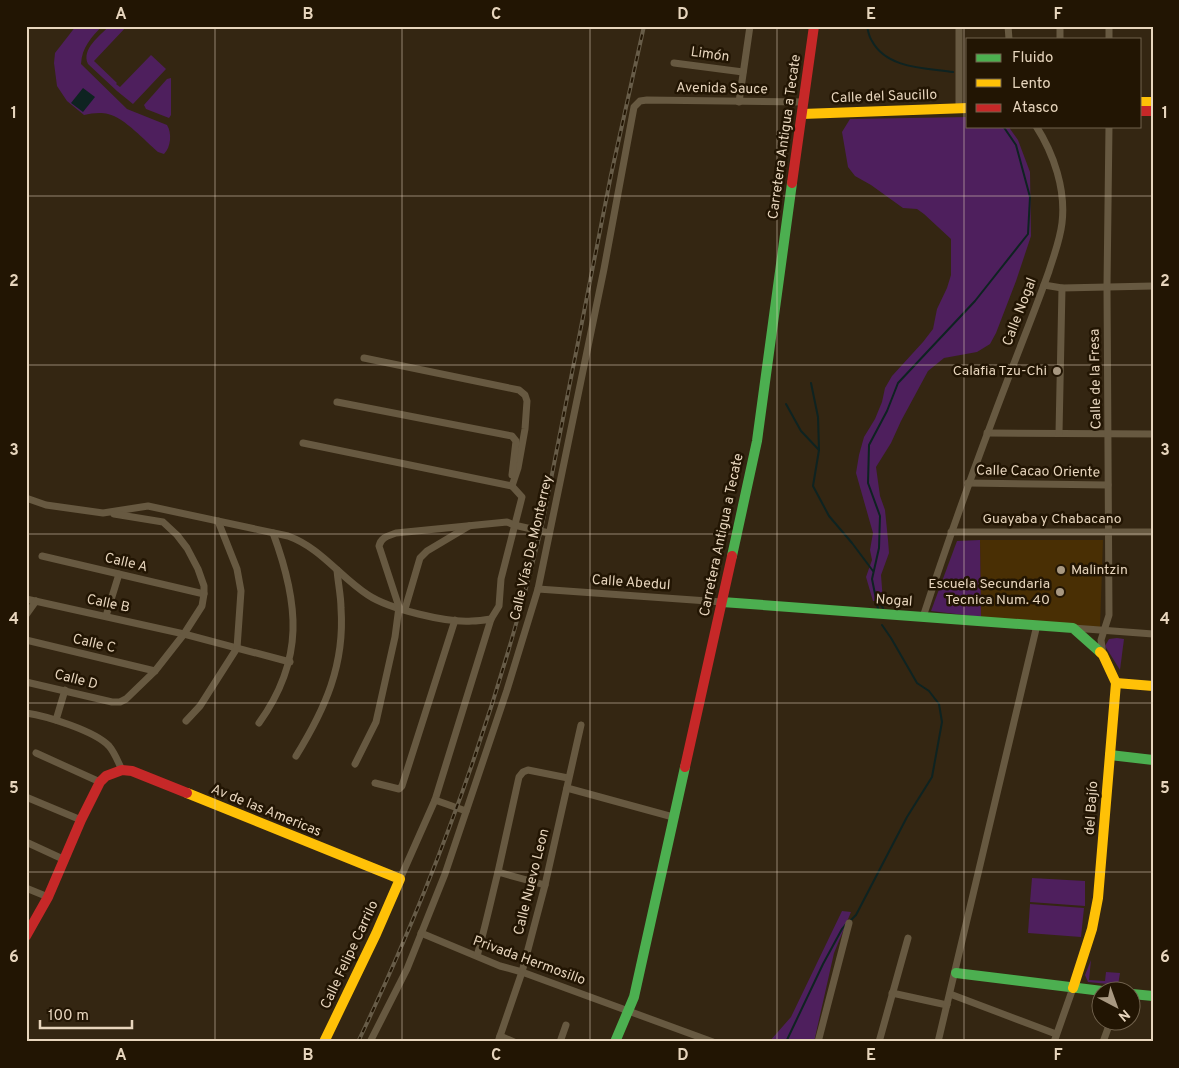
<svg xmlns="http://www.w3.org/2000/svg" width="1179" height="1068" font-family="Overpass,sans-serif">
<rect width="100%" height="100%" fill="#342612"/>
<!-- built -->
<polygon fill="#492f04" points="980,540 1103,540 1100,627 981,617"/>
<!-- green -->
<g fill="#4e1f5d">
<path d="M76,26H102C91,38 82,47 81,64L127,109L167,125C172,133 171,147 164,154L158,152C145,141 125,118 108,114C101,112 92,113 84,115L67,101L57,86L54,63L55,53Z"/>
<path d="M109,26H127L94,61L117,83L116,84L120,87L151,55L166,69L133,104L117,91L88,64C81,49 100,36 109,26Z"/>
<polygon points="171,78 171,115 169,118 146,109 144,105 167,79"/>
<polygon points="968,117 968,126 1008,126 1018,140 1030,172 1031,236 1016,281 996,333 990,344 977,352 944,358 928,371 901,421 891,443 876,467 880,496 885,510 888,540 889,553 881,575 883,601 873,601 866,577 872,560 870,550 873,533 856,473 859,455 864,437 875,419 882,402 885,388 892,376 923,342 933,329 937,309 947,288 951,275 951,239 924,214 917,209 903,208 871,185 855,176 848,167 842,132 850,119"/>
<polygon points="980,540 981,617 931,611 957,541"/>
<polygon points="1117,638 1124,639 1120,670 1105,646 1109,639"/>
<polygon points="1032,878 1085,881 1085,906 1030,902"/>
<polygon points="1030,904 1084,908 1081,937 1028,933"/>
<polygon points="842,911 851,912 834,953 814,1042 769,1042 791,1017"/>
<polygon points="1091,960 1089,980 1105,981 1106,972 1120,973 1118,985 1088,982 1085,975"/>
</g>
<!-- water -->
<polygon fill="#0e2321" points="83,88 95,97 83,112 71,103"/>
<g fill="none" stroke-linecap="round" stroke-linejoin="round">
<!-- stream -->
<g stroke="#0e2321" stroke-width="2">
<path d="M867,26C868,31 869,37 872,41C887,69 926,68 953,72"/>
<polyline points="811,383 818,417 819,450 813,486 829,516 852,543 873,571"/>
<polyline points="786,404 801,431 819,450"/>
<polyline points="877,600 883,608"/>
<polyline points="878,609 872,579 879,548 880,516 868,483 869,445 887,411 898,383 975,301 1028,234 1030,197 1016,145 1003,126"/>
<polyline points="850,921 856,915 907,817 932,777 942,722 939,704 929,691 917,683 891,638 882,625"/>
<polyline points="786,1042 823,964 842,929 846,924"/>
</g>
<!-- street -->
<g stroke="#675941" stroke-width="7">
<polyline points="959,26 959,108"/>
<polyline points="1008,26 1009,39"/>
<polyline points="1060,26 1060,39"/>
<polyline points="1109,26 1109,39"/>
<polyline points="674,63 743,72"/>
<polyline points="739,102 750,26"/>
<polyline points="1044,285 1062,288 1153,286"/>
<polyline points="364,358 519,390 525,395 527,401 525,429 518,468 512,486 522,497 501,579 499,606 491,619 435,800 400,879"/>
<polyline points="337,402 512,436 516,441 512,475"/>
<polyline points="987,433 1153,434"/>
<polyline points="1059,433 1062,288"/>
<polyline points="303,443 512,486"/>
<polyline points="968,483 1108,485"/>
<path d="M26,498L46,505L103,513L148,506L288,536C321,548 339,576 368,595C389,609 447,623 472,621C478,621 485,620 491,619"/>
<polyline points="951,532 1153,532"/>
<polyline points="42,556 204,594"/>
<polyline points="538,589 722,602"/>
<polyline points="26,599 184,634 290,662"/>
<polyline points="405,609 420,558 427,551 469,526"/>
<polyline points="26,615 36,601"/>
<polyline points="106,616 119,574"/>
<path d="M923,617C950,534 980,452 1011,371C1024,337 1037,305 1049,271C1054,255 1060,240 1062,223C1066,190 1054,154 1036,126"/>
<polyline points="1073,628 1153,634"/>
<polyline points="26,640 155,671"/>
<polyline points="1103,655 1101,640 1109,615 1107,286 1109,126"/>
<polyline points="26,682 112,702 120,702 126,699 155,671 184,634 202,606 204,594 204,586 198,569 187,548 177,535 163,522 114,514"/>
<path d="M26,713C47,716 95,731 109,746C115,753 118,762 122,770"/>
<polyline points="56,720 65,690"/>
<polyline points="186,721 200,706 237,648 241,591 237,569 218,521"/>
<path d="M259,723C305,659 299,603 273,533"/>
<polyline points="36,753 100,782"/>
<path d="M296,756C325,709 345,665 341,608C341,596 338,583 337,570"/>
<path d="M355,764L376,722L395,637L399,607L379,546C381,537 388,536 396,533L507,522L514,525L549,533"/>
<polyline points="375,783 399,789 402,786 455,620"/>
<polyline points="567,788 673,817"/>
<polyline points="26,797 81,820"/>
<polyline points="435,800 466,811"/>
<polyline points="26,842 65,860"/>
<polyline points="498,872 519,777 523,772 528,770 568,778"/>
<polyline points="26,888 48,897"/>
<polyline points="421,933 500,966 522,972 713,1042"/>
<path d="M477,956C485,928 491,900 498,872L545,885"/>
<polyline points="892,993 947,1005"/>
<polyline points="950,994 1056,1034"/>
<polyline points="500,1036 514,1042"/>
<polyline points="370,1042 407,969 445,874 507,690 538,589 604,269 634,107 640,101 647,100 803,102"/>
<polyline points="498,1042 522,972 545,885 581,725"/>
<polyline points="560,1042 566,1025"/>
<polyline points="818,1042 849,923"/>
<polyline points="879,1042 908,938"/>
<polyline points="938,1042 1037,625"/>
<polyline points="1054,1042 1073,988"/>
<polyline points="1103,1042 1111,1020"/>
</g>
<!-- fast -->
<g stroke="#4caf50" stroke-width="10">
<polyline points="732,556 757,441 792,183"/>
<polyline points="722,602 1073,628 1100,652"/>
<polyline points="1110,755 1153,760"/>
<polyline points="956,973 1102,991"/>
<polyline points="1132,994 1153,996"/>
<polyline points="615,1042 634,997 685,767"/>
</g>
<!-- slow -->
<g stroke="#ffc107" stroke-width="10">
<polyline points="1140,102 1153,102"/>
<polyline points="802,114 968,108"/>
<polyline points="1116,683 1153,686"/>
<polyline points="187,793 400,879 376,934 324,1042"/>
<polyline points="1073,988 1092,929 1098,898 1116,683 1103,655 1100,652"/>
</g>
<!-- jam -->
<g stroke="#c62828" stroke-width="10">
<polyline points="1140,111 1153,111"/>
<polyline points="792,183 814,26"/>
<polyline points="685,767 732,556"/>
<polyline points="26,936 48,897 81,820 100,782 106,776 122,770 132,771 187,793"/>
</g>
<!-- rail casing -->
<g stroke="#675c48" stroke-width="4">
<path id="rail" d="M358,1042C436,879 498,706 541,530L611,175L644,26"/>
</g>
<!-- rail -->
<use href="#rail" stroke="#221503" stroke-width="2" stroke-dasharray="5.5" stroke-linecap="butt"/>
</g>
<!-- grid -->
<path fill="none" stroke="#e7d5bd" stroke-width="1" stroke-opacity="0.55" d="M215,26V1042M402,26V1042M590,26V1042M777,26V1042M964,26V1042M26,196H1153M26,365H1153M26,534H1153M26,703H1153M26,872H1153"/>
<!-- markers -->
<g fill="#a89881" stroke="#221503" stroke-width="2">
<circle cx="1057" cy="371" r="5"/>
<circle cx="1061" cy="570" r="5"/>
<circle cx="1060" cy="592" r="5"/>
</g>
<g text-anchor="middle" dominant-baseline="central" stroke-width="5" stroke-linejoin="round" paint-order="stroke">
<!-- street labels -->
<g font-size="14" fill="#e7d5bd" stroke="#221503">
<text transform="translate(710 55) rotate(8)">Limón</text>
<text transform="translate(722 89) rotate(1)">Avenida Sauce</text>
<text transform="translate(884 97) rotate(-2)">Calle del Saucillo</text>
<text transform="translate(785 137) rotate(-82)">Carretera Antigua a Tecate</text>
<text transform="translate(1020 312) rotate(-69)">Calle Nogal</text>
<text transform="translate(1096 379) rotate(-91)">Calle de la Fresa</text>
<text transform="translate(1038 472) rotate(1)">Calle Cacao Oriente</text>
<text x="1052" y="519">Guayaba y Chabacano</text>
<text transform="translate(722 535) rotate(-78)">Carretera Antigua a Tecate</text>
<text transform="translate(532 548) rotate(-77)">Calle Vías De Monterrey</text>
<text transform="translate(126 563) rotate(13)">Calle A</text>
<text transform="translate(631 583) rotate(4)">Calle Abedul</text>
<text transform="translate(894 601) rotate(4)">Nogal</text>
<text transform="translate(108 604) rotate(12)">Calle B</text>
<text transform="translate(94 644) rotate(13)">Calle C</text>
<text transform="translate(76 680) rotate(14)">Calle D</text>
<text transform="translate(1092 808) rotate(-86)">del Bajío</text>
<text transform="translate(266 811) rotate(22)">Av de las Americas</text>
<text transform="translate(532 882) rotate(-76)">Calle Nuevo Leon</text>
<text transform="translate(350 955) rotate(-65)">Calle Felipe Carrilo</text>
<text transform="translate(529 961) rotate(20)">Privada Hermosillo</text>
</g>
<!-- poi labels -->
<g font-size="14" fill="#e7d5bd" stroke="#221503" text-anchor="end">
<text x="1047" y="371">Calafia Tzu-Chi</text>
<text x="1071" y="570" text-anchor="start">Malintzin</text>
<text x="1050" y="584">Escuela Secundaria<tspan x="1050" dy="16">Tecnica Num. 40</tspan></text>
</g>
</g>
<!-- border -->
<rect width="1179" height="1068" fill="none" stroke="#221503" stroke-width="55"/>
<!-- legend -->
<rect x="966" y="38" width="175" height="90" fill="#221503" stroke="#71624d"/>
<rect x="976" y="54" width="25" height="8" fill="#4caf50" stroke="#71624d"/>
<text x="1012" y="62" font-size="15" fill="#e7d5bd">Fluido</text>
<rect x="976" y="79" width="25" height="8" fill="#ffc107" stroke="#71624d"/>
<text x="1012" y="88" font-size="15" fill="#e7d5bd">Lento</text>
<rect x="976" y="104" width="25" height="8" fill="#c62828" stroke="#71624d"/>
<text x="1012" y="112" font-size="15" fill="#e7d5bd">Atasco</text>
<!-- north arrow -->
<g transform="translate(1116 1006) rotate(139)"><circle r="24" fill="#221503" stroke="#71624d"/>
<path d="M0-4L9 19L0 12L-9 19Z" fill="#a89881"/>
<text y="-8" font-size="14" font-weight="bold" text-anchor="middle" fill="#e7d5bd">N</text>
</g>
<!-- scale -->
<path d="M40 1020v8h92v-8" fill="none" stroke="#e7d5bd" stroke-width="2.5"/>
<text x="48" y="1020" font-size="15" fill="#e7d5bd" stroke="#221503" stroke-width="4" paint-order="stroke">100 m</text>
<rect x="28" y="28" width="1124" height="1012" fill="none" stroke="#e7d5bd" stroke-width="2"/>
<g font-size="16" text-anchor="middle" font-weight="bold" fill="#e7d5bd">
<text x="121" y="19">A</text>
<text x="308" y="19">B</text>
<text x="496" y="19">C</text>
<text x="683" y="19">D</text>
<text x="871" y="19">E</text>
<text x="1058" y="19">F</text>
<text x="14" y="118">1</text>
<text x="1165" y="118">1</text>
<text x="14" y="286">2</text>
<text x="1165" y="286">2</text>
<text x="14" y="455">3</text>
<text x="1165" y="455">3</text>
<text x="14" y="624">4</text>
<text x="1165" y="624">4</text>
<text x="14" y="793">5</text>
<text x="1165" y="793">5</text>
<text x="14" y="962">6</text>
<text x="1165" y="962">6</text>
<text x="121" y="1060">A</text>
<text x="308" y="1060">B</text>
<text x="496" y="1060">C</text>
<text x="683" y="1060">D</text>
<text x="871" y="1060">E</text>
<text x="1058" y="1060">F</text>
</g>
</svg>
